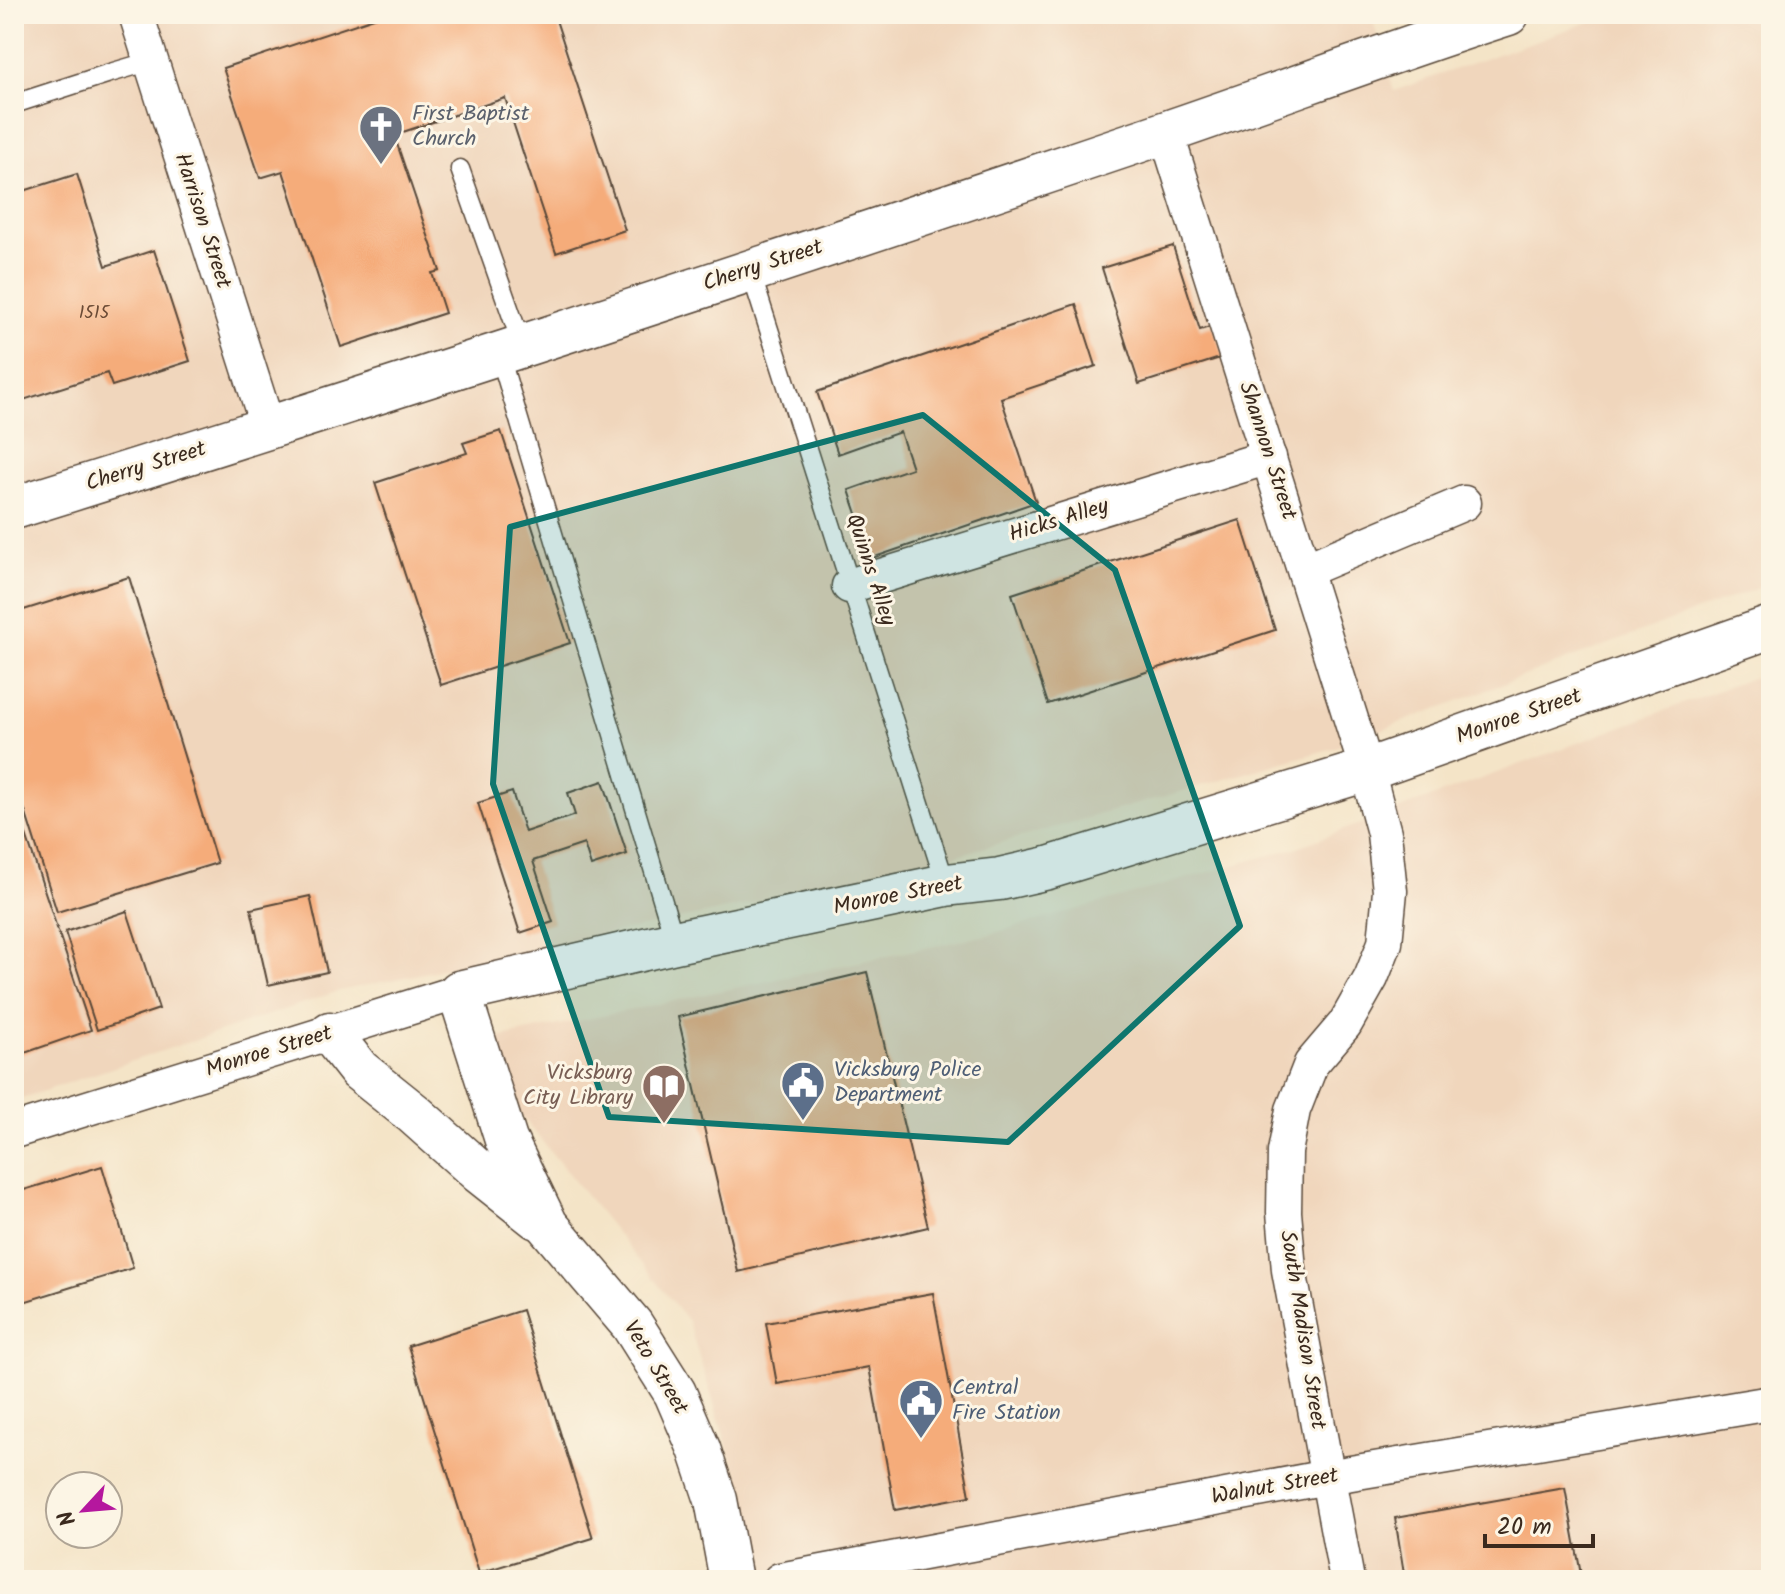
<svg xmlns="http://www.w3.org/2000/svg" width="1785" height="1594" font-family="Kalam,sans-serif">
<rect width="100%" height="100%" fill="#fcf5e5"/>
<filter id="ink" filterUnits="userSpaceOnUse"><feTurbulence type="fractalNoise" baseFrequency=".0125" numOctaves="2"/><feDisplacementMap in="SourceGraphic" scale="16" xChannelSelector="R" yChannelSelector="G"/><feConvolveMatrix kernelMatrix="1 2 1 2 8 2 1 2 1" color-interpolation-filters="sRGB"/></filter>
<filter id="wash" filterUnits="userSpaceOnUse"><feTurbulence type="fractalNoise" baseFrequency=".006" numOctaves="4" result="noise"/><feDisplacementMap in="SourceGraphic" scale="32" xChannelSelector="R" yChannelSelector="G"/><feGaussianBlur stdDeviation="1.8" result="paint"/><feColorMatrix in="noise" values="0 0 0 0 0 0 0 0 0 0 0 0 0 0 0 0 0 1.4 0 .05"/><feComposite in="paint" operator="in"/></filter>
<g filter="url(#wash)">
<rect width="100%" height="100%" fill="#f4e4c7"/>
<!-- built -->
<g fill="#f0d6bc">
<polygon points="14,14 1371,14 1394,91 1611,14 1771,14 1771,583 1333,748 888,875 339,991 14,1101"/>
<polygon points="1771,671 1771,1580 760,1580 745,1503 688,1321 464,1045 987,935 1295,848"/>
</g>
<g id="blocks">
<!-- building -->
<g fill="#f5ac7a">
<polygon points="386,14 554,14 625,230 556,253 505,98 394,135 440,271 432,273 445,313 341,347 283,171 260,178 223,68"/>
<polygon points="77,174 106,266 154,250 190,361 112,386 107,373 14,403 14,194"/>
<polygon points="1173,246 1200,330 1213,326 1223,357 1139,384 1102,268"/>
<polygon points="1076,304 1096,366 1001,398 1036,502 872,558 849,490 912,468 900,432 838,454 817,392"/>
<polygon points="501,431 570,643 441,685 375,483 467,453 463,443"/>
<polygon points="1240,520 1275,630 1048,704 1012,594"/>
<polygon points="129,577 217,863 57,912 14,776 14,613"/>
<polygon points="603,781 627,854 591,866 584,844 533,861 553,922 520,933 478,803 512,792 525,832 575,815 568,793"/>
<polygon points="25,832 91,1030 16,1056 14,1051 14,835"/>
<polygon points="310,896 327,972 268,985 251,909"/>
<polygon points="127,911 159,1009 97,1030 65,932"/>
<polygon points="867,972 928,1227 738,1272 678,1017"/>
<polygon points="102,1166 133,1268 14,1305 14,1193"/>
<polygon points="933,1293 970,1496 895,1510 869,1367 777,1384 766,1323"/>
<polygon points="522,1310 593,1538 479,1573 408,1346"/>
<polygon points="1565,1488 1582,1580 1405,1580 1395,1518"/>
</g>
</g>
</g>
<g filter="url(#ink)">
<use href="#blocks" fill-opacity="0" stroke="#574637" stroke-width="2"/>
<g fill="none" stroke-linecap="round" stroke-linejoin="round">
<!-- service casing -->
<g stroke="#574637" stroke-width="21">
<g id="service">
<polyline points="14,104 110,73 151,61"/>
<polyline points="460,169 522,345"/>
<polyline points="750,270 946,885"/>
<polyline points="499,353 675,942"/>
</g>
</g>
<!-- minor casing -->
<g stroke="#574637" stroke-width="37">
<g id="minor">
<polyline points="136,14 268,428"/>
<polyline points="1166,132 1367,770 1384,833 1390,891 1385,943 1371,978 1345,1024 1311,1064 1293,1110 1285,1152 1284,1212 1289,1270 1347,1580"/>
<polyline points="1305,570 1464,503"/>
<polyline points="849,586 1269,457"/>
<polyline points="14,1131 459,992"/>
<polyline points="780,1580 1327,1477 1771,1403"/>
</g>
</g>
<!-- tertiary casing -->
<g stroke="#574637" stroke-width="45">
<g id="tertiary">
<path d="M14,508C399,388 782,262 1164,133C1279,94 1392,51 1508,14"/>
<polyline points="330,1033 359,1070 414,1114 479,1172 537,1218"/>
<polyline points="731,1580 716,1500 699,1449 675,1393 632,1325 547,1225 506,1140 459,992 675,942 946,885 1000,879 1048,868 1367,770 1771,627"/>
</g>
</g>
<!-- service -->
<use href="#service" stroke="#fff" stroke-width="18"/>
<!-- minor -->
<use href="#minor" stroke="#fff" stroke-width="34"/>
<!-- tertiary -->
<use href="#tertiary" stroke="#fff" stroke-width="42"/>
</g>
</g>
<!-- marked area -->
<path fill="#0f766e" fill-opacity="0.2" stroke="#0f766e" stroke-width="6" stroke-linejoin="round" d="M923,415L1115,570L1240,926L1008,1142L609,1117L493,784L510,527Z"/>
<!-- icons -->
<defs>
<g id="church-pin" transform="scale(2.3)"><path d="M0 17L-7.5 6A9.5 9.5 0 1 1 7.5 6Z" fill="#6b7280" stroke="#fcf5e5"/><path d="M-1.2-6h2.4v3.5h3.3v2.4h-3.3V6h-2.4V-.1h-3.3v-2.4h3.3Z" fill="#fff"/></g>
<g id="civic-pin" transform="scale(2.3)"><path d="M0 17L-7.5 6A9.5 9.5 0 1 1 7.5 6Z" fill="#5c6f8a" stroke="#fcf5e5"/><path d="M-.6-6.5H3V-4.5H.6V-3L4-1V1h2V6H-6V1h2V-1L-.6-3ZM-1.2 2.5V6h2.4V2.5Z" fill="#fff"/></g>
<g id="library-pin" transform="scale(2.3)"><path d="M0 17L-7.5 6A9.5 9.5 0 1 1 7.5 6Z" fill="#8d6e63" stroke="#fcf5e5"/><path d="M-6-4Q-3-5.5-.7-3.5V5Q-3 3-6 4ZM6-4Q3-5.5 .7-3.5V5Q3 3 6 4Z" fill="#fff"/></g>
</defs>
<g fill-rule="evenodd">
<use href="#church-pin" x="381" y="127"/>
<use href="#civic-pin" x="803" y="1083"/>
<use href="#library-pin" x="664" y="1086"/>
<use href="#civic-pin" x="921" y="1401"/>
</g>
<g text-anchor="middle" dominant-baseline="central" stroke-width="6" stroke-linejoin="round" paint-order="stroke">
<!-- number labels -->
<g font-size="18" fill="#6a4a35">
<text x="94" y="313">1515</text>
</g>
<!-- worship labels -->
<g font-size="22" fill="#5b616d" stroke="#fcf5e5" text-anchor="start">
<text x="412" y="114">First Baptist<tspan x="412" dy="25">Church</tspan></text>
</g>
<!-- street labels -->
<g font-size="22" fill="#3b2a1e" stroke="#fcf5e5">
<text transform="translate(202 221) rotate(72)">Harrison Street</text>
<text transform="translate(763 266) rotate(-18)">Cherry Street</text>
<text transform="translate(1267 451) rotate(72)">Shannon Street</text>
<text transform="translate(146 467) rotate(-17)">Cherry Street</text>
<text transform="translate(1059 521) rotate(-17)">Hicks Alley</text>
<text transform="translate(870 570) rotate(72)">Quinns Alley</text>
<text transform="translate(1519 717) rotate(-19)">Monroe Street</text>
<text transform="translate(898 896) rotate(-11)">Monroe Street</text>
<text transform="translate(269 1052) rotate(-17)">Monroe Street</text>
<text transform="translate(1302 1330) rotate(81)">South Madison Street</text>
<text transform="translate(655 1368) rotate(59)">Veto Street</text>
<text transform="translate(1275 1487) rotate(-10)">Walnut Street</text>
</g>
<!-- service labels -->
<g font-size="22" fill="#4e5e75" stroke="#fcf5e5" text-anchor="start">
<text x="834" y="1070">Vicksburg Police<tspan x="834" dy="25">Department</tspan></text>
<text x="952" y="1388">Central<tspan x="952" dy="25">Fire Station</tspan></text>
</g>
<!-- education labels -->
<g font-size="22" fill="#785e54" stroke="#fcf5e5" text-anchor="end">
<text x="633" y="1073">Vicksburg<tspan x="633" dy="25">City Library</tspan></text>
</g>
</g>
<!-- margin -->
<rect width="1785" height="1594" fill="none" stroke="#fcf5e5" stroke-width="48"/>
<!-- north arrow -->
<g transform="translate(84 1510) rotate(244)"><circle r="38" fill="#fcf5e5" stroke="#afa495" stroke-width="2"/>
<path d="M0-6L14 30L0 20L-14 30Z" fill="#b5179e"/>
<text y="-12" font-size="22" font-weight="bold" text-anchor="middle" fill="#3b2a1e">N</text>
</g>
<!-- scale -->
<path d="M1485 1534v12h108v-12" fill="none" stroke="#3b2a1e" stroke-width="4"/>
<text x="1497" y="1534" font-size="24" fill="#3b2a1e" stroke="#fcf5e5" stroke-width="6" paint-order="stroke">20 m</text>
</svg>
